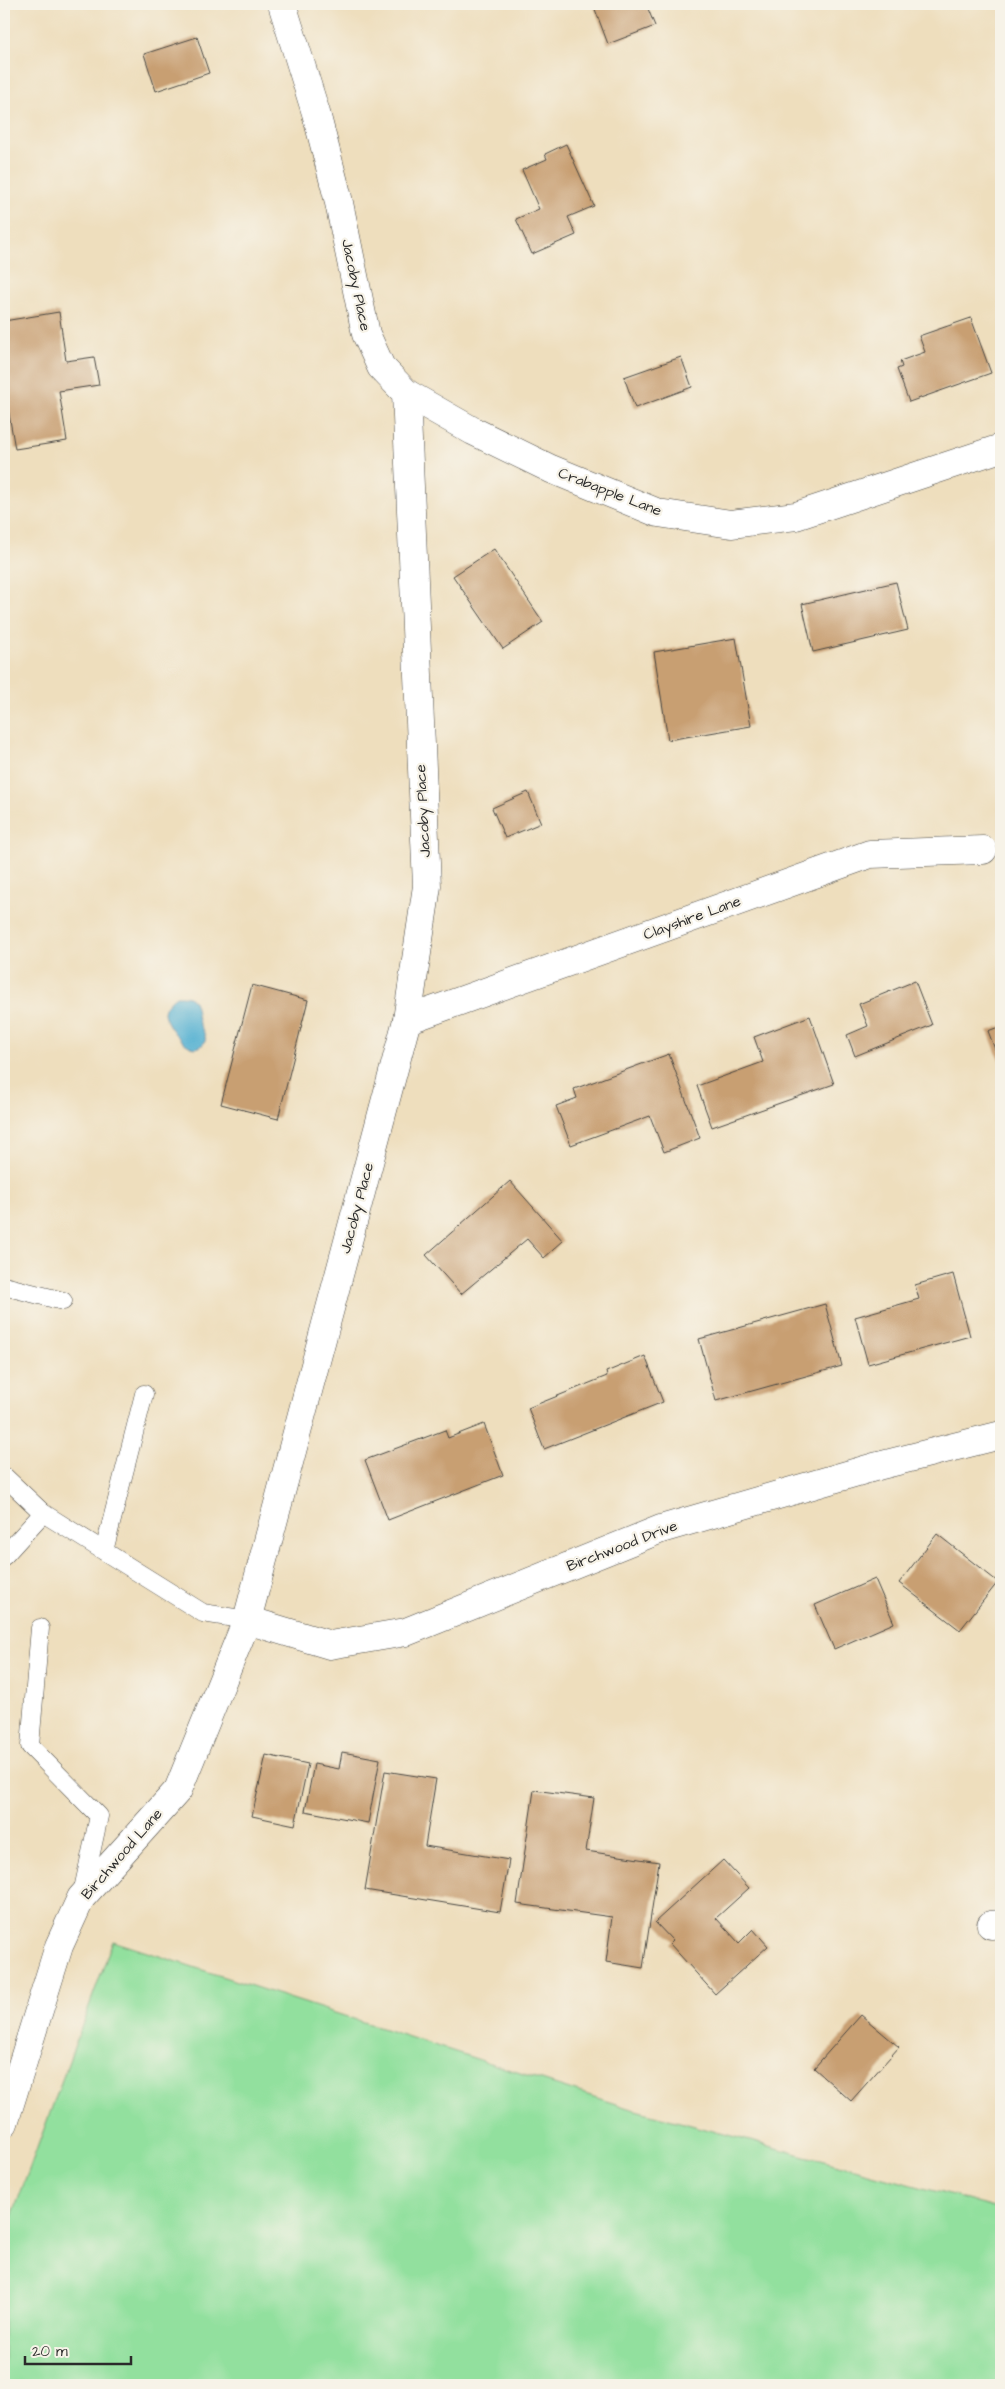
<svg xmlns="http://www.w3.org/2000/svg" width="1005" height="2389" font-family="'Architects Daughter',sans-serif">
<rect width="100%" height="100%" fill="#f7f3e8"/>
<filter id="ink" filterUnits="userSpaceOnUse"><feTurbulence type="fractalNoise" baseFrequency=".02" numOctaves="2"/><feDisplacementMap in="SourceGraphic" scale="10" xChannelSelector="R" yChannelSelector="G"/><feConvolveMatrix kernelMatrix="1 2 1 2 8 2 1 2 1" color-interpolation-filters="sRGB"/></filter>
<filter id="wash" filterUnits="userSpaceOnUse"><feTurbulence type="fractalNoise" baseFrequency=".0096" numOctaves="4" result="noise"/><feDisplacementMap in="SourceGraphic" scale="20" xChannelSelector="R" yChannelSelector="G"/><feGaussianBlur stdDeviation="1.12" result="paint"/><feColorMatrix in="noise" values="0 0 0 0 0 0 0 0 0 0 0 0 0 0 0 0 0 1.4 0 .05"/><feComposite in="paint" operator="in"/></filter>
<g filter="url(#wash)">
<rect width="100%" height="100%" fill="#eedebd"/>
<!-- green -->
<polygon fill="#92e09e" stroke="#5e8664" points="113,1941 628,2108 1001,2209 1001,2385 4,2385 4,2238"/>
<!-- water -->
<path fill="#53b0d2" stroke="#3f6e7e" d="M176,996C197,995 195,1003 198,1020C200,1029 213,1040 199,1047C187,1053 164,1023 164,1012C165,1005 171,1000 176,996Z"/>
<g id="blocks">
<!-- building -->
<g fill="#c89f72">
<polygon points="593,4 646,4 655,26 608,44"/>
<polygon points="197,37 209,73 156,91 144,54"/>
<polygon points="566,144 594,206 568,217 576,235 532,254 516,219 539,209 522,170 547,159 545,154"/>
<polygon points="59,312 66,361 94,357 99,385 59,391 67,441 15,449 4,385 4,321"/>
<polygon points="971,318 991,373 909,402 897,369 902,367 900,361 925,352 919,336"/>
<polygon points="681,357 692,387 635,408 624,377"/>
<polygon points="494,549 543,622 503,649 453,576"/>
<polygon points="896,582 908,630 813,652 802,604"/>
<polygon points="736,638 751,726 668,740 654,652"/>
<polygon points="528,792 541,823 505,838 492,808"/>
<polygon points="915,981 932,1025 855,1056 847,1035 868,1026 859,1004"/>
<polygon points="252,985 308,1000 278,1119 221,1104"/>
<polygon points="810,1016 834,1084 712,1127 697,1086 763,1062 754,1037"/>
<polygon points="1001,1026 1001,1065 988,1031"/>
<polygon points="669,1054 700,1138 664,1152 650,1116 571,1145 556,1106 577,1098 574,1089"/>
<polygon points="510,1181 563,1241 544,1258 527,1239 461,1294 426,1255"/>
<polygon points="953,1274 970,1336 868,1364 855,1317 919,1299 915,1285"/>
<polygon points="825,1304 842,1366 716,1401 699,1339"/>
<polygon points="645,1356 663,1402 544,1449 528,1408 607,1376 606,1372"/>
<polygon points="484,1424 503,1475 388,1520 365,1460 445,1430 448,1438"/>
<polygon points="937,1534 998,1582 960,1630 899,1583"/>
<polygon points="875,1579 894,1623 834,1649 815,1605"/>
<polygon points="342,1752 380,1759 368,1823 305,1811 314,1764 339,1769"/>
<polygon points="266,1755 308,1764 295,1825 252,1816"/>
<polygon points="385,1771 436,1779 425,1846 509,1860 500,1912 365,1890"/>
<polygon points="534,1790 594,1798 586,1851 659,1862 643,1968 606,1962 612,1917 517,1904"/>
<polygon points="723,1860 749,1888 716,1918 739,1943 753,1929 768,1946 715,1994 670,1944 673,1941 655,1922"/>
<polygon points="861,2015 899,2047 851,2101 814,2068"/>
</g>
</g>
</g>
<g filter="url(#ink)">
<use href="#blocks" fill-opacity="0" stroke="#484641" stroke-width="1"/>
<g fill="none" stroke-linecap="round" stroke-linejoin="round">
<!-- service casing -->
<g stroke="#484641" stroke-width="19">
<g id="service">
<polyline points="4,1286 63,1301"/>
<polyline points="4,1476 43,1513 203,1613 247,1620"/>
<polyline points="104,1551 144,1394"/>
<polyline points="4,1556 43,1513"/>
<polyline points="40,1628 30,1746 99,1816 82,1894"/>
</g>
</g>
<!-- minor casing -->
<g stroke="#484641" stroke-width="29">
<g id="minor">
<polyline points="406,393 473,431 551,469 658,513 731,524 796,516 1001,448"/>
<polyline points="407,1020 870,854 983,850"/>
<polyline points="247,1620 330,1645 406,1632 661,1529 878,1466 1001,1435"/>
<polyline points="991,1925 1001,1924"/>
<polyline points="4,2123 59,1946 81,1898 178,1790 247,1620 407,1020 427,886 406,393 381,367 366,334 338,198 316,113 282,4"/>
</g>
</g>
<!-- service -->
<use href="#service" stroke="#fff" stroke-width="18"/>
<!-- minor -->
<use href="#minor" stroke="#fff" stroke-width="28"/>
</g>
</g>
<g text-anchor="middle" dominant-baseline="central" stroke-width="4.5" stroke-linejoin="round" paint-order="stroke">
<!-- street labels -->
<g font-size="15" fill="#2b2b2b" stroke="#f7f3e8">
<text transform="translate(356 285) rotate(78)">Jacoby Place</text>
<text transform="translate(610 492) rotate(21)">Crabapple Lane</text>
<text transform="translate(423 811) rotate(-93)">Jacoby Place</text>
<text transform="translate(692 918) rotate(-20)">Clayshire Lane</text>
<text transform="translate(357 1208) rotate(-75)">Jacoby Place</text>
<text transform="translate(622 1546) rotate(-21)">Birchwood Drive</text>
<text transform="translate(122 1854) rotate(-49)">Birchwood Lane</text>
</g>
</g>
<!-- margin -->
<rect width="1005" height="2389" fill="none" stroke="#f7f3e8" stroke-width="20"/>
<!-- scale -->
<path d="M25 2356v8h106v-8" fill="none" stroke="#2b2b2b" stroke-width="2.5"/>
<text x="32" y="2356" font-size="15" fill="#2b2b2b" stroke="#f7f3e8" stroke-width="4" paint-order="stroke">20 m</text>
</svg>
